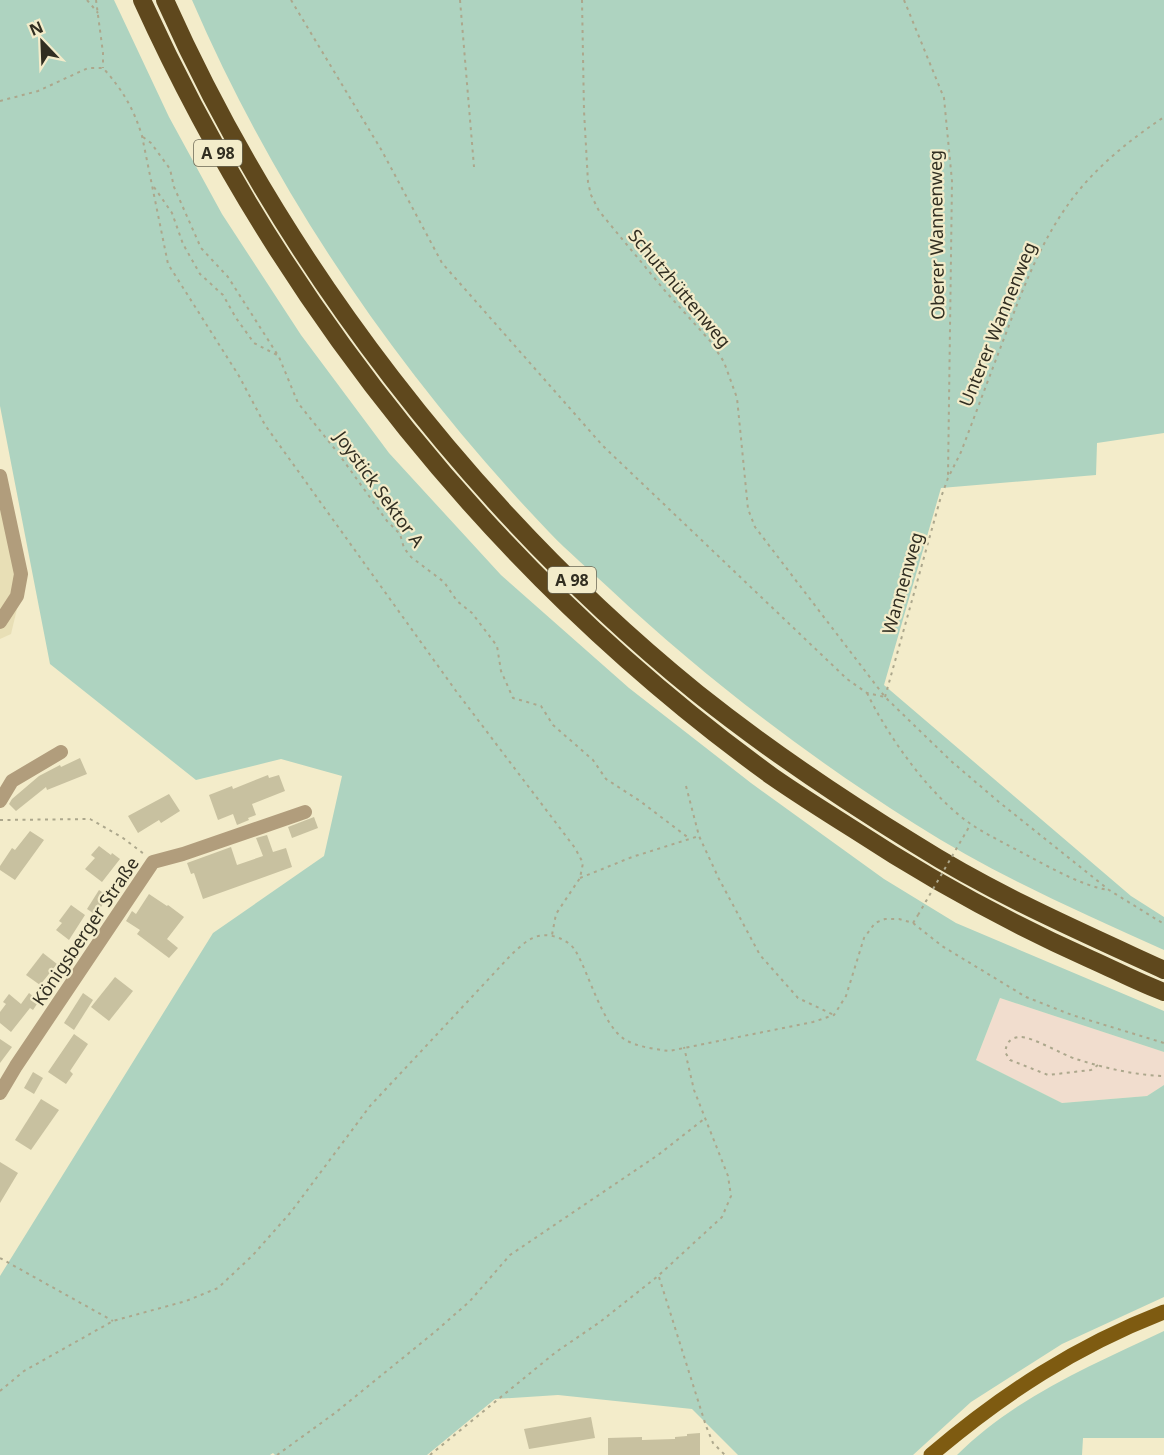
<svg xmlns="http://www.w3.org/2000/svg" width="1164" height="1455" font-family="'Noto Sans',sans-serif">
<rect width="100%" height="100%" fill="#f3ecca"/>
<!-- industrial -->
<polygon fill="#f1ddce" points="1000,998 1164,1052 1164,1085 1147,1096 1062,1103 976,1060"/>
<!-- built -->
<polygon fill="#e8dfb6" points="0,473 21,592 11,634 0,639"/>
<!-- green -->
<g fill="#aed3c0">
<polygon points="0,0 114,0 169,117 222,214 301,335 389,453 501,575 629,688 751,783 884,879 956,923 1164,1011 1164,1052 1000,998 976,1060 1062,1103 1147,1096 1164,1085 1164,1297 1062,1344 971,1402 913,1455 738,1455 692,1409 558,1395 495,1399 427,1455 275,1455 273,1453 270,1455 0,1455 0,1276 213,933 324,856 342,776 281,759 196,780 50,664 0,406"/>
<path d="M192,0H1164V433L1097,443L1096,475L941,488L884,685L1131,896L1164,917V950C1079,912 993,874 915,824C806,755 704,677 610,589C590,570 568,552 549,532C401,377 277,197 192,0Z"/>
<path d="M1164,1331V1438H1083L1082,1455H957C1015,1397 1092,1365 1164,1331Z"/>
</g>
<!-- building -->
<g fill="#c8c1a0">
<polygon points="80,758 87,774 47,790 46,787 16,811 9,804 12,799 39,776 60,765 61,767"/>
<polygon points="268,775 269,778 279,775 285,791 252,804 256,815 248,818 249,820 237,825 233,814 218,820 209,795 232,786 233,789"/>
<polygon points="169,794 180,811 161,823 159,820 138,833 128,816"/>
<polygon points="314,817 318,828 292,838 288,827"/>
<polygon points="30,831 44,840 15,880 0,870 0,866 12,848 15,850"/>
<polygon points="267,835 273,852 286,848 292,867 203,899 194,873 191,874 187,863 231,847 237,865 263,856 256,838"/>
<polygon points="99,846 111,855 112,853 120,859 102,882 85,869 95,858 91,855"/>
<polygon points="99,890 108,896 96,915 87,909"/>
<polygon points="149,894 167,906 168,905 184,917 167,939 178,948 169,958 137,934 140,930 126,921 132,911 136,914"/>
<polygon points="71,905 85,915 69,940 56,930 62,923 59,921"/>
<polygon points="43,953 57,964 40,985 26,975"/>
<polygon points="115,977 133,991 109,1021 91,1007"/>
<polygon points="29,993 39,1001 33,1010 30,1008 11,1032 0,1023 0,1012 6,1004 3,1002 9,994 21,1004"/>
<polygon points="83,993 93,1000 74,1030 64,1023"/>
<polygon points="74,1034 88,1044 70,1071 73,1074 66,1084 48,1072"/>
<polygon points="0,1039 12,1047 0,1063"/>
<polygon points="33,1072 43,1078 34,1094 24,1088"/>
<polygon points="41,1099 59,1110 31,1150 15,1140"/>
<polygon points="0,1162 18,1173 0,1203"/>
<polygon points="591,1417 595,1438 529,1449 524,1429"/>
<polygon points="700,1433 700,1455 608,1455 608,1438 642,1437 642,1440 675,1439 675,1437 687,1436 687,1434"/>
</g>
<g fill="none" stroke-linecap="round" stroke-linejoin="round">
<!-- path -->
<g stroke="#aca78c" stroke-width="2" stroke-dasharray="3 4.5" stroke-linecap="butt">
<polyline points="87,0 98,13"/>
<polyline points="96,0 103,53 103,68"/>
<polyline points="291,0 382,151 442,263 603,446 847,679 867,693 885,697"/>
<polyline points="460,0 474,167"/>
<polyline points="582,0 584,111 588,182 591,195 599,211 666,292 711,342 724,362 737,398 748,509 755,527 885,697 951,761 999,802 1109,890 1164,924"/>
<polyline points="904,0 944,98 952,181 948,475"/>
<path d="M0,101L38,91L88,68H103C122,89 134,109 142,136L168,264L239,376L265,425L456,691L575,848L583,863L580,878L556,914L552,935"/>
<polyline points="143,137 151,143 170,169 174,187 201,248 228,277 279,357 298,403 338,453 387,521 400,534 404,548 411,557 444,582 457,601 472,613 497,646 501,671 513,698 541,706 553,725 593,760 606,779 640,801 690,839"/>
<polyline points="154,187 172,213 183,244 200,274 223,295 236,318 254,343 277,355"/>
<path d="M867,693C889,738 930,796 972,825C991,837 1012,847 1032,858C1055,870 1081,885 1108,890"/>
<path d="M885,697L940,500L948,478L961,452C975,415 989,378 1003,341C1021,294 1038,247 1067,206C1092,170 1128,141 1164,117"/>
<polyline points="686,786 699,836 719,879 760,955 798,998 834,1015"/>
<polyline points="0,820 90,819 123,838 144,854"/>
<polyline points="580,878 632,857 699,836"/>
<polyline points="913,923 918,915"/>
<path d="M1098,1065L1091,1070L1048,1075L1010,1060L1005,1052C1007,1043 1009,1038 1020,1037C1031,1036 1063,1055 1076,1059C1105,1068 1134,1075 1164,1076"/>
<polyline points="0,1258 113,1321"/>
<polyline points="659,1277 706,1426 713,1443 725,1455"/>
<path d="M0,1391L24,1371L113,1321L186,1301L218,1288L253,1255L291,1212L370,1106L511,955C518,949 525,941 533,938C546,931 567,938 575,950C589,973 602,1024 624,1039C637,1047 654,1049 669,1051L813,1022L834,1015L846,996L864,938L875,923L885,919H899L913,923L942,946L1026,997L1072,1015L1164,1043"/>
<polyline points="277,1455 335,1413 436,1331 470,1301 510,1255 658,1155 704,1119"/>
<polyline points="430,1455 556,1352 600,1322 658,1276 722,1217 731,1196 728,1176 694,1090 684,1047"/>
</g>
<!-- minor -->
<g stroke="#b19d7c" stroke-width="14">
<polyline points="0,476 21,574 17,596 0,622"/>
<polyline points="0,801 12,781 61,752"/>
<polyline points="0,1093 16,1066 153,862 183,854 305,812"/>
</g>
<!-- major -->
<path stroke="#7e5b11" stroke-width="15" d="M931,1455C1003,1394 1076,1346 1164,1312"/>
<!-- highway -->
<g stroke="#5f481d" stroke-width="18">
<path d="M142,0C282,308 498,578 773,777C799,795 826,812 853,829C929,879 1008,922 1090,959C1115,970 1139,983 1164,992"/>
<path d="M165,0C282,263 474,512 697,693C766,748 840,798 915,844C994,894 1079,931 1164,970"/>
</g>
<!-- path-bridge -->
<polyline stroke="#aca78c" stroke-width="2" stroke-dasharray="3 4.5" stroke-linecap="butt" points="918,915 969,827"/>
</g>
<g text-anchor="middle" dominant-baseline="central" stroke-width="4.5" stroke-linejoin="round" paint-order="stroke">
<!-- shield labels -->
<g fill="#f3ecca" stroke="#6b6754" stroke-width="1.5">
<rect x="194" y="140" width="48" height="26" rx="4.5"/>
<rect x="548" y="567" width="48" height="26" rx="4.5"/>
</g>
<g font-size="16" font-weight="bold" fill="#312e21">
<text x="218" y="153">A 98</text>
<text x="572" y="580">A 98</text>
</g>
<!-- street labels -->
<g font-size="18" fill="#312e21" stroke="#f3ecca">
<text transform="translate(936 235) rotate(-91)">Oberer Wannenweg</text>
<text transform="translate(680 288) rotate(50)">Schutzhüttenweg</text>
<text transform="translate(997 324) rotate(-68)">Unterer Wannenweg</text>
<text transform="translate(380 489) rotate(54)">Joystick Sektor A</text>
<text transform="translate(902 583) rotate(-74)">Wannenweg</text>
<text transform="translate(85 931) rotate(-56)">Königsberger Straße</text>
</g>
</g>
<!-- north arrow -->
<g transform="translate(42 42) rotate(337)" stroke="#f3ecca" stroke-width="4.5" paint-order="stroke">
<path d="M0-4.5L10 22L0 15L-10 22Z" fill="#312e21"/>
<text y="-9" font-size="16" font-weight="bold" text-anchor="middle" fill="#312e21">N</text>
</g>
</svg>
